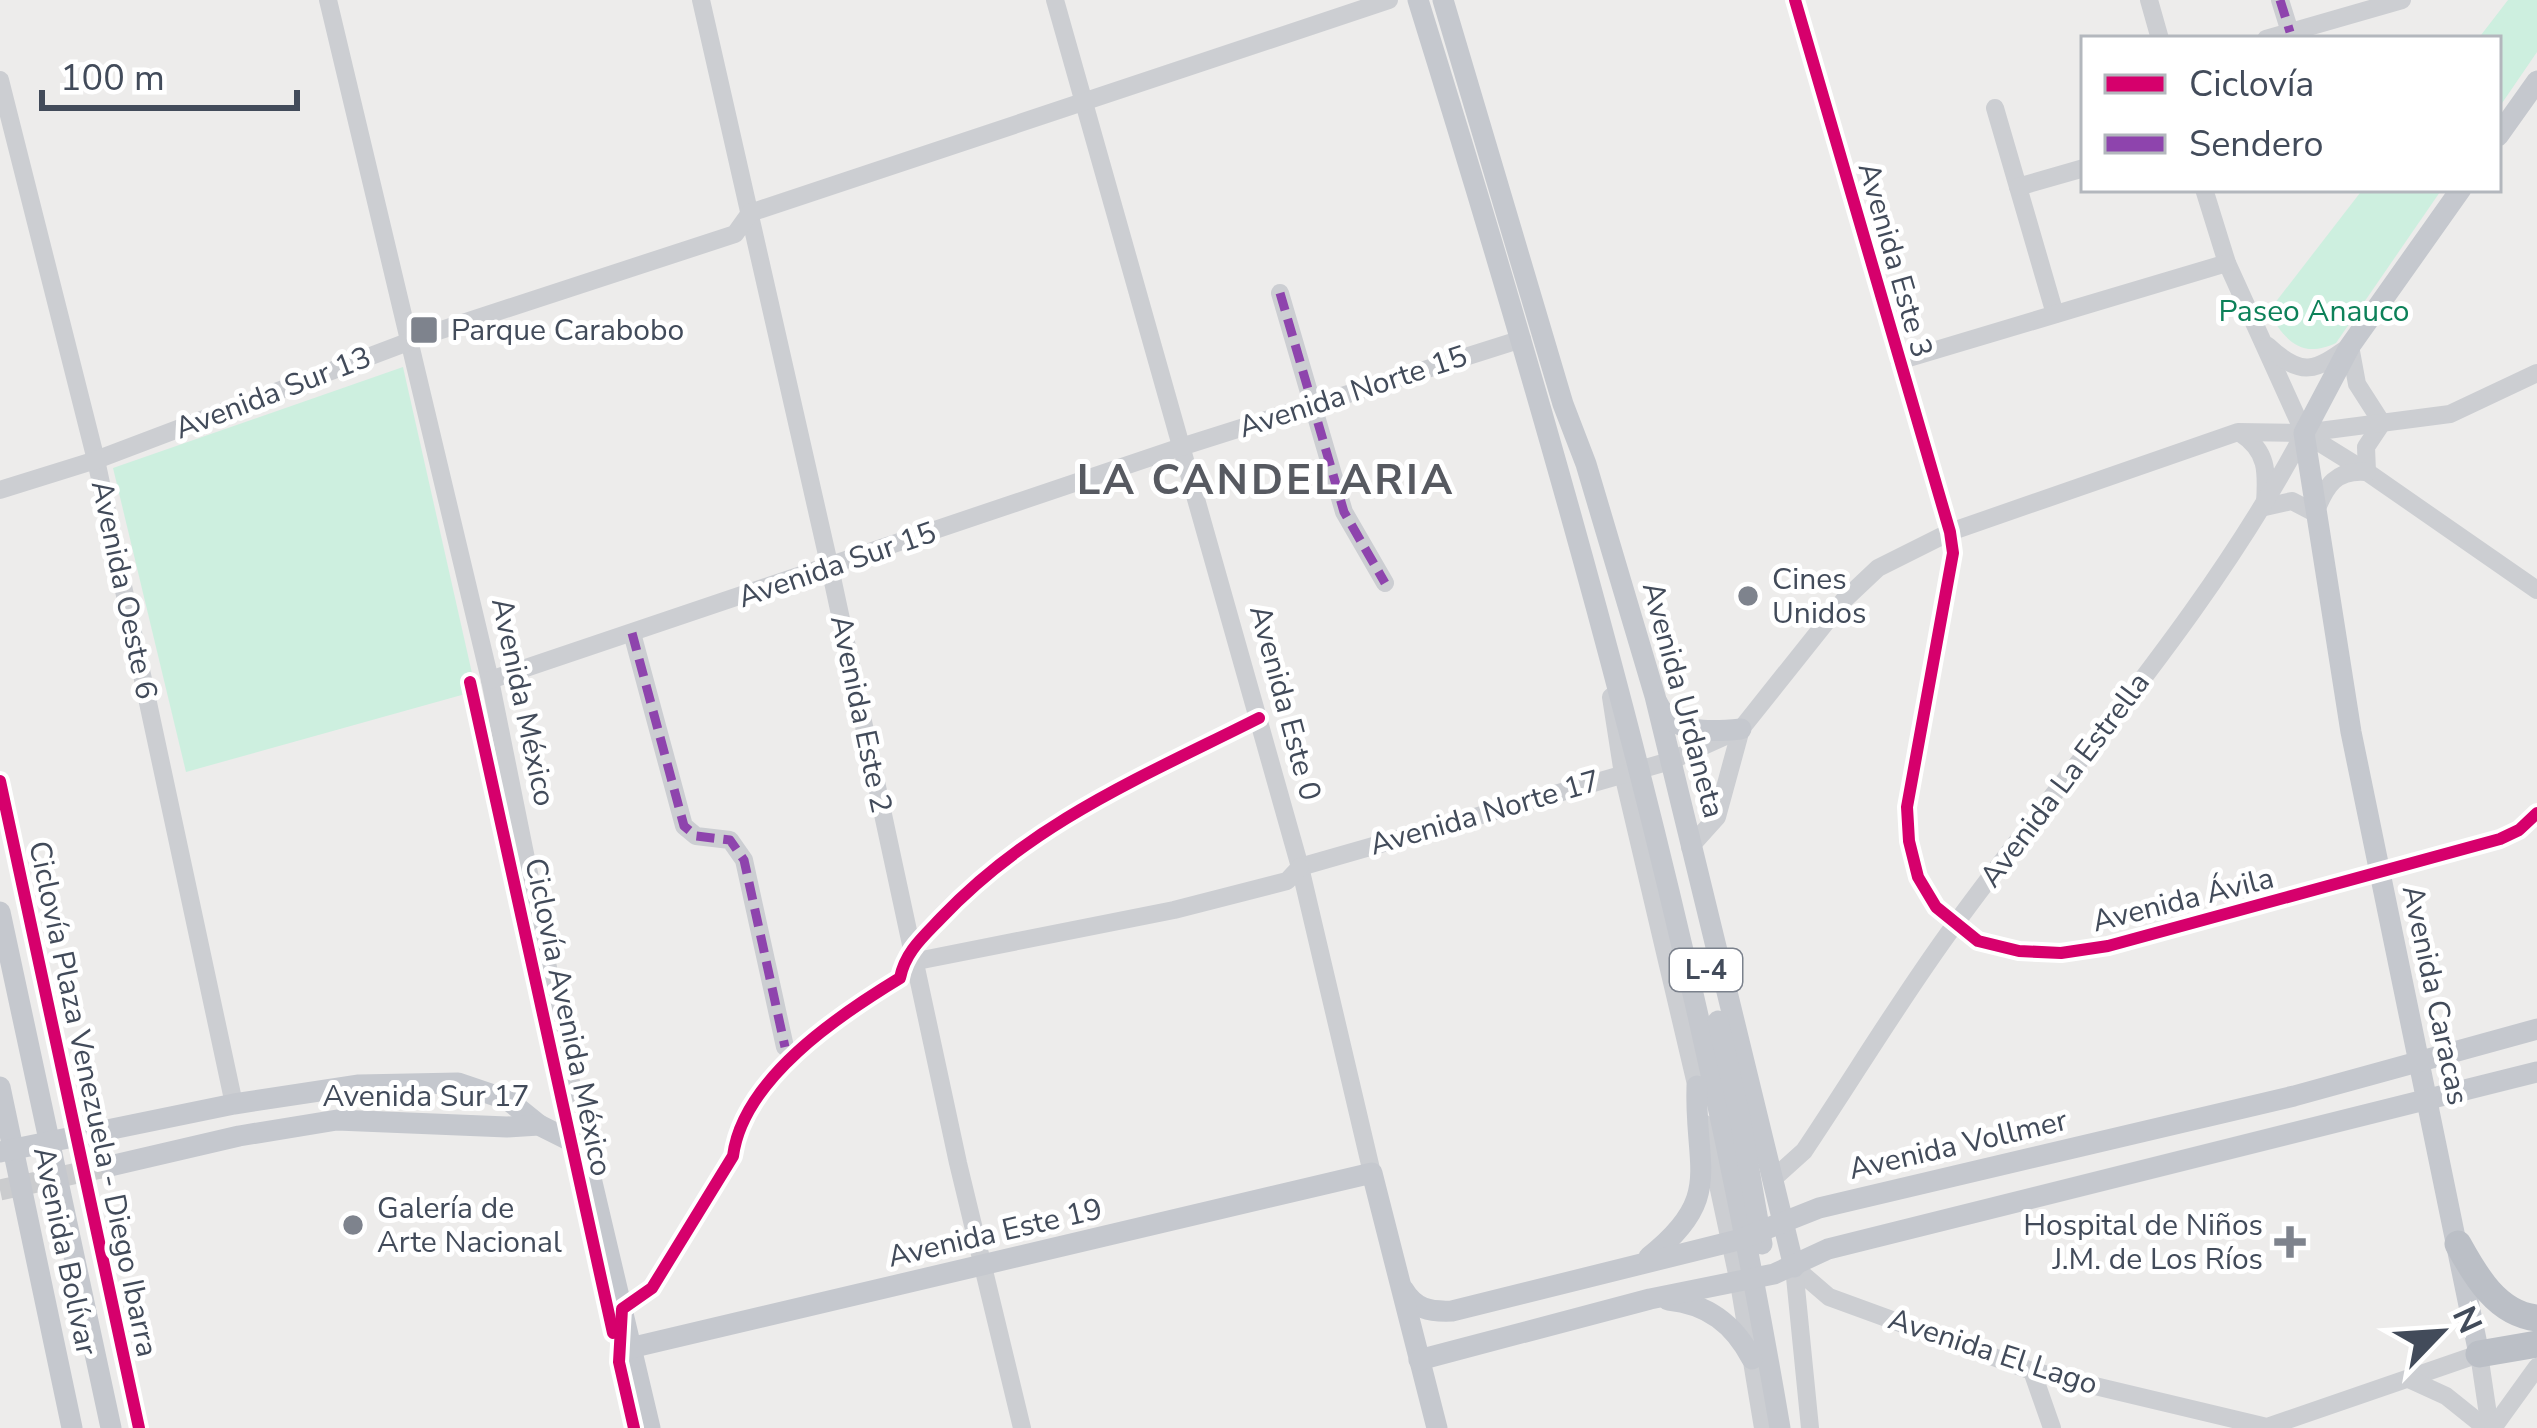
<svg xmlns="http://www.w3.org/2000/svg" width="2537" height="1428" font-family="'Nunito Sans',sans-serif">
<rect width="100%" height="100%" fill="#edeceb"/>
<!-- green -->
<g fill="#cdefdf">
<polygon points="2508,0 2537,0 2537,52 2498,109 2498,39 2478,39"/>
<path d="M2363,189H2442L2336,343C2301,359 2286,341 2268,312Z"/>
<polygon points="403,367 476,691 186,772 113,468"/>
</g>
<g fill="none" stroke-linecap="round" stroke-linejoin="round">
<!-- major-tunnel -->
<polyline stroke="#cbccce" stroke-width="21" stroke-dasharray="21 10" stroke-linecap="butt" points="0,1190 110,1166"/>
<!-- minor -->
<g stroke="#ccced2" stroke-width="18">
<polyline points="328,0 490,680 587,1161"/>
<polyline points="701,0 830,568 958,1163 1022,1428"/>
<polyline points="1055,0 1300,867 1372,1173"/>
<polyline points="1795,0 1950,532 1953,553 1907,807 1909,841 1918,877 1936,907 1978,941 2019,951 2061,953 2108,946 2500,839 2519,830 2537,813"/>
<polyline points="2149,0 2160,39"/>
<polyline points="2280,0 2290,32"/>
<polyline points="2266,39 2402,0"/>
<polyline points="0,80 96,460 234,1104"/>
<polyline points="1995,108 2055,314"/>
<polyline points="2018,187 2084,168"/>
<polyline points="2204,189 2227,263 2304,433"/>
<polyline points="1280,293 1344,512 1385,583"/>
<path d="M2268,346C2302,378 2315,371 2350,346L2357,384L2382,423"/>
<polyline points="1899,361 2227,263"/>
<path d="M2240,433C2268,451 2267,472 2265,503"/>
<polyline points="2304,433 2367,472 2537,590"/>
<polyline points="2367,472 2366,447 2382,423"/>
<polyline points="0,490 96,460 429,334 735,234 750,213 1389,0"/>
<path d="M2265,507L2292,501L2315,513C2326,485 2336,469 2367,472"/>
<polyline points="632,633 684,826 696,836 730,840 744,860 785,1047"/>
<polyline points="490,680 1184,446 1522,339"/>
<polyline points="1611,697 1623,774 1699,1097"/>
<polyline points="1690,847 1717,817 1741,729"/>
<polyline points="1300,867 1670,761 1741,729 1843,601 1878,568 1950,532 2238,432 2304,433 2450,414 2537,373"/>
<polyline points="912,962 1174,910 1287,881 1300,867"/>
<polyline points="1705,1124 1739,1283 1763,1428"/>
<path d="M1774,1178L1804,1151C1855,1075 1902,996 1956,923C2074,761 2210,611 2304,433"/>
<polyline points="1794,1267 1829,1297 2032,1371 2267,1427 2479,1354 2490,1428"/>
<polyline points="1794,1267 1810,1428"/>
<polyline points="2032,1371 2052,1428"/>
<polyline points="2411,1380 2446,1396 2486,1428"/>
<polyline points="2493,1428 2537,1367"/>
</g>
<!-- major -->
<g stroke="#c5c8ce" stroke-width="21">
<path d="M1418,0C1564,469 1698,943 1780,1428"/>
<polyline points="1443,0 1563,404 1586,464 1655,696 1794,1267"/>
<polyline points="2498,136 2537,81"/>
<polyline points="2461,189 2350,346 2304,433 2351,732 2479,1354"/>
<path d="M1657,702C1673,735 1710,732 1741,729"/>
<polyline points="0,912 111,1428"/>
<polyline points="1718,1021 1740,1118 1762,1244"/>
<polyline points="0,1087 72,1428"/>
<polyline points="0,1152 234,1104 359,1085 458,1083 508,1100 539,1125"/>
<polyline points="110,1166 239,1136 337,1120 507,1127 539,1125 571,1141 587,1161 650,1428"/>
<path d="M1649,1257C1725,1197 1694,1168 1697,1086"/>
<path d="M1403,1289C1415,1309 1429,1312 1452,1311L1738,1240L1819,1208L2294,1096L2537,1029"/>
<path d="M1668,1300C1708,1304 1734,1324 1752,1359"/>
<polyline points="630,1348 1372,1173 1437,1428"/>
<polyline points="1419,1360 1650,1299 1774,1274 1828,1249 2537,1072"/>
</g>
<!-- highway -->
<g stroke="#bbbfc6" stroke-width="27">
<path d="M2458,1244C2475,1275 2497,1314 2537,1318"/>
<polyline points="2479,1354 2537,1344"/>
</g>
<!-- quiet -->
<g stroke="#8e44ad" stroke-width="9" stroke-dasharray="18 9" stroke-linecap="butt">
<polyline points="2280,0 2290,32"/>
<polyline points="1280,293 1344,512 1385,583"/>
<polyline points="632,633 684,826 696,836 730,840 744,860 785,1047"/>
</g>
<!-- cycleway casing -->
<g stroke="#fff" stroke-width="20">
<g id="cycleway">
<polyline points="1795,0 1950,532 1953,553 1907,807 1909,841 1918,877 1936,907 1978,941 2019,951 2061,953 2108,946 2500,839 2519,830 2537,813"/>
<polyline points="470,682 613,1333"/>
<polyline points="0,781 139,1428"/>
<path d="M634,1428L619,1362L622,1309L652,1288L733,1156C743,1079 839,1015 900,978C905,952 923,937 941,918C1032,822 1142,777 1259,718"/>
</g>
</g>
<!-- cycleway -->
<use href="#cycleway" stroke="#d6006c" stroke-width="12"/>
</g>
<!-- markers -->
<g fill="#7e838d" stroke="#fff" stroke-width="4.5">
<rect x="409" y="315" width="30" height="30" rx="6"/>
<circle cx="1748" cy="596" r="12"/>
<circle cx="353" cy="1225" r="12"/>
<path d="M2284 1224h12v12h12v12h-12v12h-12v-12h-12v-12h12z"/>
</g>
<g text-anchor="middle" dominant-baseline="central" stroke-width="10" stroke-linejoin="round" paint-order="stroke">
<!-- shield labels -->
<rect fill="#fff" stroke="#7b818c" stroke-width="3" x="1670" y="949" width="72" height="42" rx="9"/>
<g font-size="27" font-weight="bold" fill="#424b5a">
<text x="1706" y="970">L-4</text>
</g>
<!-- street labels -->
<g font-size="30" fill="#424b5a" stroke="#fff">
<text transform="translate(1895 260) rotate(74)">Avenida Este 3</text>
<text transform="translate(1353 392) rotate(-18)">Avenida Norte 15</text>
<text transform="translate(273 393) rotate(-21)">Avenida Sur 13</text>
<text transform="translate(837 565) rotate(-19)">Avenida Sur 15</text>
<text transform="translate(124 590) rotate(78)">Avenida Oeste 6</text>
<text transform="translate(1683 700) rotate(75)">Avenida Urdaneta</text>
<text transform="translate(523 702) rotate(78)">Avenida México</text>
<text transform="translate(1285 703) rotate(75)">Avenida Este 0</text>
<text transform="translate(861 714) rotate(78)">Avenida Este 2</text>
<text transform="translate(2065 780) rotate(-53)">Avenida La Estrella</text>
<text transform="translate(1485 813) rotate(-16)">Avenida Norte 17</text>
<text transform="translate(2183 900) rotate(-14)">Avenida Ávila</text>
<text transform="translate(2435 995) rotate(78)">Avenida Caracas</text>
<text transform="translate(568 1017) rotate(78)">Ciclovía Avenida México</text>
<text x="426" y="1096">Avenida Sur 17</text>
<text transform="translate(93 1099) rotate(78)">Ciclovía Plaza Venezuela - Diego Ibarra</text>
<text transform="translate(1958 1145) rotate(-13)">Avenida Vollmer</text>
<text transform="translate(995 1233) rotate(-13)">Avenida Este 19</text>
<text transform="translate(65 1251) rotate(78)">Avenida Bolívar</text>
<text transform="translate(1993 1352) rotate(18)">Avenida El Lago</text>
</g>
<!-- park labels -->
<g font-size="30" fill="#0d8159" stroke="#fff">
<text x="2314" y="311">Paseo Anauco</text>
</g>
<!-- poi labels -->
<g font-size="30" fill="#424b5a" stroke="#fff" text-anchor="start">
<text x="451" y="330">Parque Carabobo</text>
<text x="1772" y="579">Cines<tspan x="1772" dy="34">Unidos</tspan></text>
<text x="377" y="1208">Galería de<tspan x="377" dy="34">Arte Nacional</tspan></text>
<text x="2263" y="1225" text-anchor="end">Hospital de Niños<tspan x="2263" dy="34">J.M. de Los Ríos</tspan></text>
</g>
<!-- district labels -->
<g font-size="42" font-weight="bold" letter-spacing="3" fill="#575a61" stroke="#fff">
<text x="1266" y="480">LA CANDELARIA</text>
</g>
</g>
<!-- legend -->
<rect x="2081" y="36" width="420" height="156" fill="#ffffff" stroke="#b3b7bd" stroke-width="3"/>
<rect x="2105" y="75" width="60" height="18" fill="#d6006c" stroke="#b3b7bd" stroke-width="3"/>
<text x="2189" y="96" font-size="36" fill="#424b5a">Ciclovía</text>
<rect x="2105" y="135" width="60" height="18" fill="#8e44ad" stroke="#b3b7bd" stroke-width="3"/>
<text x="2189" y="156" font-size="36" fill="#424b5a">Sendero</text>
<!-- north arrow -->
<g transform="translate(2441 1332) rotate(65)" stroke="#ffffff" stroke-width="9" paint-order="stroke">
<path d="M0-9L21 45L0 30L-21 45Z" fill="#424b5a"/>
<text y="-18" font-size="33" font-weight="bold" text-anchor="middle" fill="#424b5a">N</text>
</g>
<!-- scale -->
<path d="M42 90v18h255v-18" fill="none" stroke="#424b5a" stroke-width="6"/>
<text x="60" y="90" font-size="36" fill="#424b5a" stroke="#ffffff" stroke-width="9" paint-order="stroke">100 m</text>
</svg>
